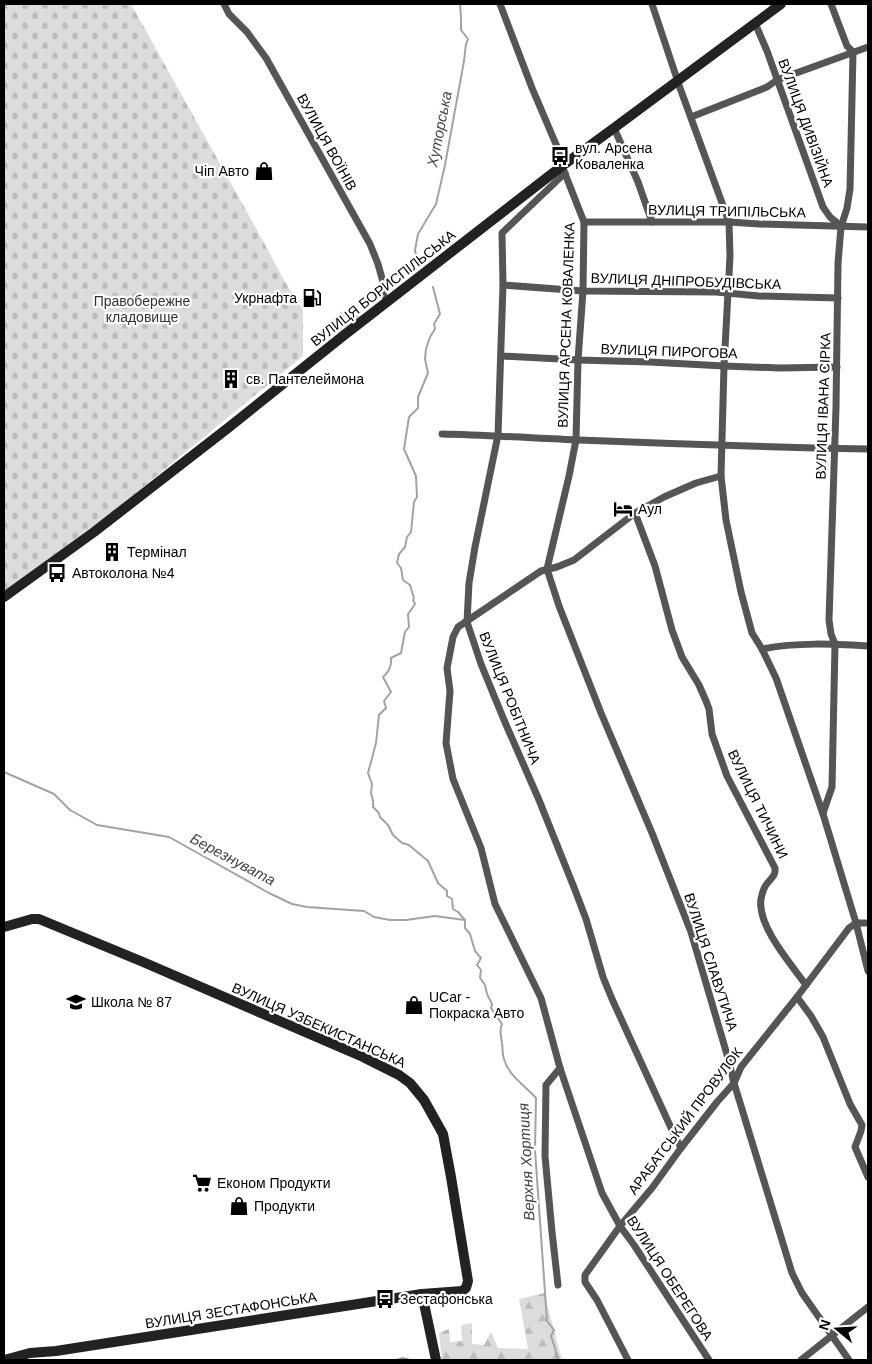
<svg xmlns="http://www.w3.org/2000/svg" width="872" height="1364" font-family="Arial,sans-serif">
<defs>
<pattern id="grass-dots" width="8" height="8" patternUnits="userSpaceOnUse" patternTransform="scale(1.25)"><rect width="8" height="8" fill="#dcdcdc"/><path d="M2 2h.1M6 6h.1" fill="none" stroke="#bbb" stroke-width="1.8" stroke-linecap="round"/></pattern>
<pattern id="forest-firs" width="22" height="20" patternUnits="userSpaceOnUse" patternTransform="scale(1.25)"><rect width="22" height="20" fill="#dcdcdc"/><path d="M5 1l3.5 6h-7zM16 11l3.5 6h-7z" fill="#bbb"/></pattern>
<pattern id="cemetery-stones" width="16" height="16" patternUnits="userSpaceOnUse" patternTransform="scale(1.25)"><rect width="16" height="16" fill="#dcdcdc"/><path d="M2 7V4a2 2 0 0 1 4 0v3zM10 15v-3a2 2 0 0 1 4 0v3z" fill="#bbb"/></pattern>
</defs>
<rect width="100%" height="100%" fill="#fff"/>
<!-- grass -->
<polygon fill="url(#grass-dots)" points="342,311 362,315 324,343 322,328"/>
<!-- forest -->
<polygon fill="url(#forest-firs)" points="544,1293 562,1360 442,1360 439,1333 449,1329 450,1342 462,1341 461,1325 472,1323 472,1344 484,1345 491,1332 498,1348 528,1349 519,1299"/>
<!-- cemetery -->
<polygon fill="url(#cemetery-stones)" points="4,4 131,4 262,239 285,282 303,310 303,356 116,509 4,591"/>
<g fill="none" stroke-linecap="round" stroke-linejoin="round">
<!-- stream -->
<g stroke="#a3a3a3" stroke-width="2">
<polyline points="416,255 415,250 418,234 436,204 445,165 464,61 466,44 468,39 461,30 461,17 460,4"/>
<path d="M433,287L440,314L434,324L435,329L430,337L426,349L425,359L428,373L418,397V408L409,417L404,449L416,476L417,497L414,502L411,532L407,537L405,547L399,554L397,563L401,568L403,580L410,585L414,598L413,600L415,604L408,614L409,627L405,632L401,653L391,658C392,666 389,672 383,677L391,692L384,701L386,708L379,715L376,743L368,773L372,784L371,793L373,801V807L379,813L380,817L388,825L393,835L402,843L409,845L428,861L438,883L447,891V896L452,899L453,909L458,912L465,920"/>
<polyline points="4,772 54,794 70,810 97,825 169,837 269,893 292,904 307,907 364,911 374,917 390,920 406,920 435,916 465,920"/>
<path d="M465,920V928L470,934L475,951L481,958L477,965L481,970L480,978L485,985L487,994L492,1004L491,1008L502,1024C499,1031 501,1036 502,1043C503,1048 502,1054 504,1059C508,1075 525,1086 536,1098L535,1150L547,1321L554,1330L551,1336L555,1348L558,1360"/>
<polyline points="396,1360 403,1358 410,1360"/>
</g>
<!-- street -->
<g stroke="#555" stroke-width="7">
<polyline points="224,4 229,14 247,32 266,58 370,244 378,264 383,282 382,293 388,301"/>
<polyline points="500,4 532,88 558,149 562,166 584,222 583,291 578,360 576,440 569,476 547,569 559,606 601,713 652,833 691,932 728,1058 734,1083 792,1273 802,1293 849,1360"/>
<polyline points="652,4 680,88 729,222 730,256 724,366 721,476 726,520 741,592 752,633 762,649 776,678 823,814 856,923 868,971"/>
<polyline points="755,23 767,51 823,207 830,217 841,226"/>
<polyline points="691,117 767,87 777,80 868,47"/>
<polyline points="614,128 638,182 652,222"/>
<polyline points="565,173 502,233 503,285 498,435 475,547 469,583 467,622 481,664 504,720 539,800 575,890 586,919 603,977 612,999 672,1130 681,1148"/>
<polyline points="584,222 729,222 759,224 868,227"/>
<polyline points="503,285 583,291 716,292 759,296 838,298"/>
<polyline points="501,356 578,360 650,362 724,366 780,368 837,367"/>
<path d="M442,434C487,435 533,438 579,440C675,444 772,447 868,449"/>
<path d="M635,513L655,566L672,630L682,657L699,685L706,701L709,709L712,734L727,776L775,868C776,876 771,878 766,885C763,889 762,894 761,899C757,926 791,964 806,985"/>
<path d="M762,649C797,642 833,644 868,646"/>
<polyline points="823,813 832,787 835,644 831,634 829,620 836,407 838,263 841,227 847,208 850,189 853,52 847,46 831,4"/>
<polyline points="797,997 811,1016 823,1037 850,1104 862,1125 861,1131 855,1147 868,1177"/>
<polyline points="560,1068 602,1193 620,1226 634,1245 709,1360"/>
<polyline points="558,1285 552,1232 545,1156 546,1085 560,1068 541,998 495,904 481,848 453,779 446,743 450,691 447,668 453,637 458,627 541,571 557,567 574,560 635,513 664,497 696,483 721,476"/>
<polyline points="628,1360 597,1300 585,1282 585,1275 620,1226 652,1188 681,1148 717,1102 734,1083 741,1067 797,997 849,928 856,923 868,923"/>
<polyline points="801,1360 868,1307"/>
</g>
<!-- secondary -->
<g stroke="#222" stroke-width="10">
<polyline points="4,597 94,532 228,428 343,336 562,166 614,128 781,4"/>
<polyline points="4,927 32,919 39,919 143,962 363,1057 399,1075 410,1083 424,1100 443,1134 451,1177 468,1281 466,1288 462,1291 422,1294 56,1351 30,1353 4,1360"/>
<polyline points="422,1294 436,1360"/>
</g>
</g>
<!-- icons -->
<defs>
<g id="bus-bare" transform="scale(1.5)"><path d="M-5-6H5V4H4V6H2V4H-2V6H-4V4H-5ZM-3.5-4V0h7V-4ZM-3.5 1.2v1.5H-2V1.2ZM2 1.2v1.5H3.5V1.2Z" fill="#000" stroke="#fff" stroke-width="2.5" paint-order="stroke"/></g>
<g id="shop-bare" transform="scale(1.5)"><path d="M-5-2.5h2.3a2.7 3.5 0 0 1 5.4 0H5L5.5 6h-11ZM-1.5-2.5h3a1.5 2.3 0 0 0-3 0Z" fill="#000" stroke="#fff" stroke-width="2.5" paint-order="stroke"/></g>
<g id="fuel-bare" transform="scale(1.5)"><path d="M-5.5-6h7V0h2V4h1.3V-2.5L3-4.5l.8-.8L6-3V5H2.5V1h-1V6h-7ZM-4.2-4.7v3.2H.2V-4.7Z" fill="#000" stroke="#fff" stroke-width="2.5" paint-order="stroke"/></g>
<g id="building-bare" transform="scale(1.5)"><path d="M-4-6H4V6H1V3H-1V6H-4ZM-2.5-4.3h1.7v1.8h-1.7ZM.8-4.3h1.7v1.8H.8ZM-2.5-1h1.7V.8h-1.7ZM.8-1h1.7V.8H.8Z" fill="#000" stroke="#fff" stroke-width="2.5" paint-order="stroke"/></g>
<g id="hotel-bare" transform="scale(1.5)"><path d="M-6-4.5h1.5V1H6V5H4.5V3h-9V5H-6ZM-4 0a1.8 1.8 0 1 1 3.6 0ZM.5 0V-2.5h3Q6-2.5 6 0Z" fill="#000" stroke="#fff" stroke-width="2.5" paint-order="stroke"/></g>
<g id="school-bare" transform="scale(1.5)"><path d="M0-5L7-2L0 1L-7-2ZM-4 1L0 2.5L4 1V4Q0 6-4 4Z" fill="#000" stroke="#fff" stroke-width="2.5" paint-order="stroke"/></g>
<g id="supermarket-bare" transform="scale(1.5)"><path d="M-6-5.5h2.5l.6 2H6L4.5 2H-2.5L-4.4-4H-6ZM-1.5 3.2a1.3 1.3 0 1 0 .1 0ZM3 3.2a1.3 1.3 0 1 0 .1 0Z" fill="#000" stroke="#fff" stroke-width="2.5" paint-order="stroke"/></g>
</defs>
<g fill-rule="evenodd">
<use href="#bus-bare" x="560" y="156"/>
<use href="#shop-bare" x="264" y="171"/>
<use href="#fuel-bare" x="312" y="298"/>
<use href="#building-bare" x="231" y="379"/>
<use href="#hotel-bare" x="623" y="509"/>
<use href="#building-bare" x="112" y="552"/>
<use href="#bus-bare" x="57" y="573"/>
<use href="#school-bare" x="76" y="1002"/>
<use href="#shop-bare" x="414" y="1005"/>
<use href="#supermarket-bare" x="202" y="1183"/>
<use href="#shop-bare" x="239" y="1206"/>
<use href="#bus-bare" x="385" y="1299"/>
</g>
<g text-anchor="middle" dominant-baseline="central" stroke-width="4.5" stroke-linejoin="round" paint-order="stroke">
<!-- street labels -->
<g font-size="14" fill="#000" stroke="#fff">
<text transform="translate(806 123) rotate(70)">ВУЛИЦЯ ДИВІЗІЙНА</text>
<text transform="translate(327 142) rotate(61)">ВУЛИЦЯ ВОЇНІВ</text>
<text transform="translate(727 211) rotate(1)">ВУЛИЦЯ ТРИПІЛЬСЬКА</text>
<text transform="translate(686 281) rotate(2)">ВУЛИЦЯ ДНІПРОБУДІВСЬКА</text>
<text transform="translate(383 288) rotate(-38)">ВУЛИЦЯ БОРИСПІЛЬСЬКА</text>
<text transform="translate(566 325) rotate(-88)">ВУЛИЦЯ АРСЕНА КОВАЛЕНКА</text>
<text transform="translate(669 351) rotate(2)">ВУЛИЦЯ ПИРОГОВА</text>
<text transform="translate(823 406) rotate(-88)">ВУЛИЦЯ ІВАНА СІРКА</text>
<text transform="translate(510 698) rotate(68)">ВУЛИЦЯ РОБІТНИЧА</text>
<text transform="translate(758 804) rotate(64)">ВУЛИЦЯ ТИЧИНИ</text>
<text transform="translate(711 962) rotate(72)">ВУЛИЦЯ СЛАВУТИЧА</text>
<text transform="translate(319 1025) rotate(24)">ВУЛИЦЯ УЗБЕКИСТАНСЬКА</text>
<text transform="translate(685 1121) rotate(-53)">АРАБАТСЬКИЙ ПРОВУЛОК</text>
<text transform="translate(670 1278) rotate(57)">ВУЛИЦЯ ОБЕРЕГОВА</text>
<text transform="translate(231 1310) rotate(-9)">ВУЛИЦЯ ЗЕСТАФОНСЬКА</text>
</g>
<!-- poi labels -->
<g font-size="14" fill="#000" stroke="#fff" text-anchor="start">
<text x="575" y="148">вул. Арсена<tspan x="575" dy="16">Коваленка</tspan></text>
<text x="249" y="171" text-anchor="end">Чіп Авто</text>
<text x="297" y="298" text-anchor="end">Укрнафта</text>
<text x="246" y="379">св. Пантелеймона</text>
<text x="638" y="509">Аул</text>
<text x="127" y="552">Термінал</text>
<text x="72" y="573">Автоколона №4</text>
<text x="429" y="997">UCar -<tspan x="429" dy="16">Покраска Авто</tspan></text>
<text x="91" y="1002">Школа № 87</text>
<text x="217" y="1183">Економ Продукти</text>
<text x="254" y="1206">Продукти</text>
<text x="400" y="1299">Зестафонська</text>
</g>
<!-- park labels -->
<g font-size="14" fill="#333" stroke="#fff">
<text x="142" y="301">Правобережне<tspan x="142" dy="16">кладовище</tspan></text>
</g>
<!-- water labels -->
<g font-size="15" font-style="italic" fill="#444" stroke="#fff">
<text transform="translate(439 129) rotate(-79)">Хуторська</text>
<text transform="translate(233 859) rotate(28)">Березнувата</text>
<text transform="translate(526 1162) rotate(-93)">Верхня Хортиця</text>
</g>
</g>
<!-- border -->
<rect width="872" height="1364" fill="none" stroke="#000000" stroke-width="10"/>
<!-- north arrow -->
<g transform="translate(837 1329) rotate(288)" stroke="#ffffff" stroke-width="4" paint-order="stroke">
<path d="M0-4L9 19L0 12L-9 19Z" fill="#000000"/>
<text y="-8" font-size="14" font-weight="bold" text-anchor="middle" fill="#000000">N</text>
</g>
</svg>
